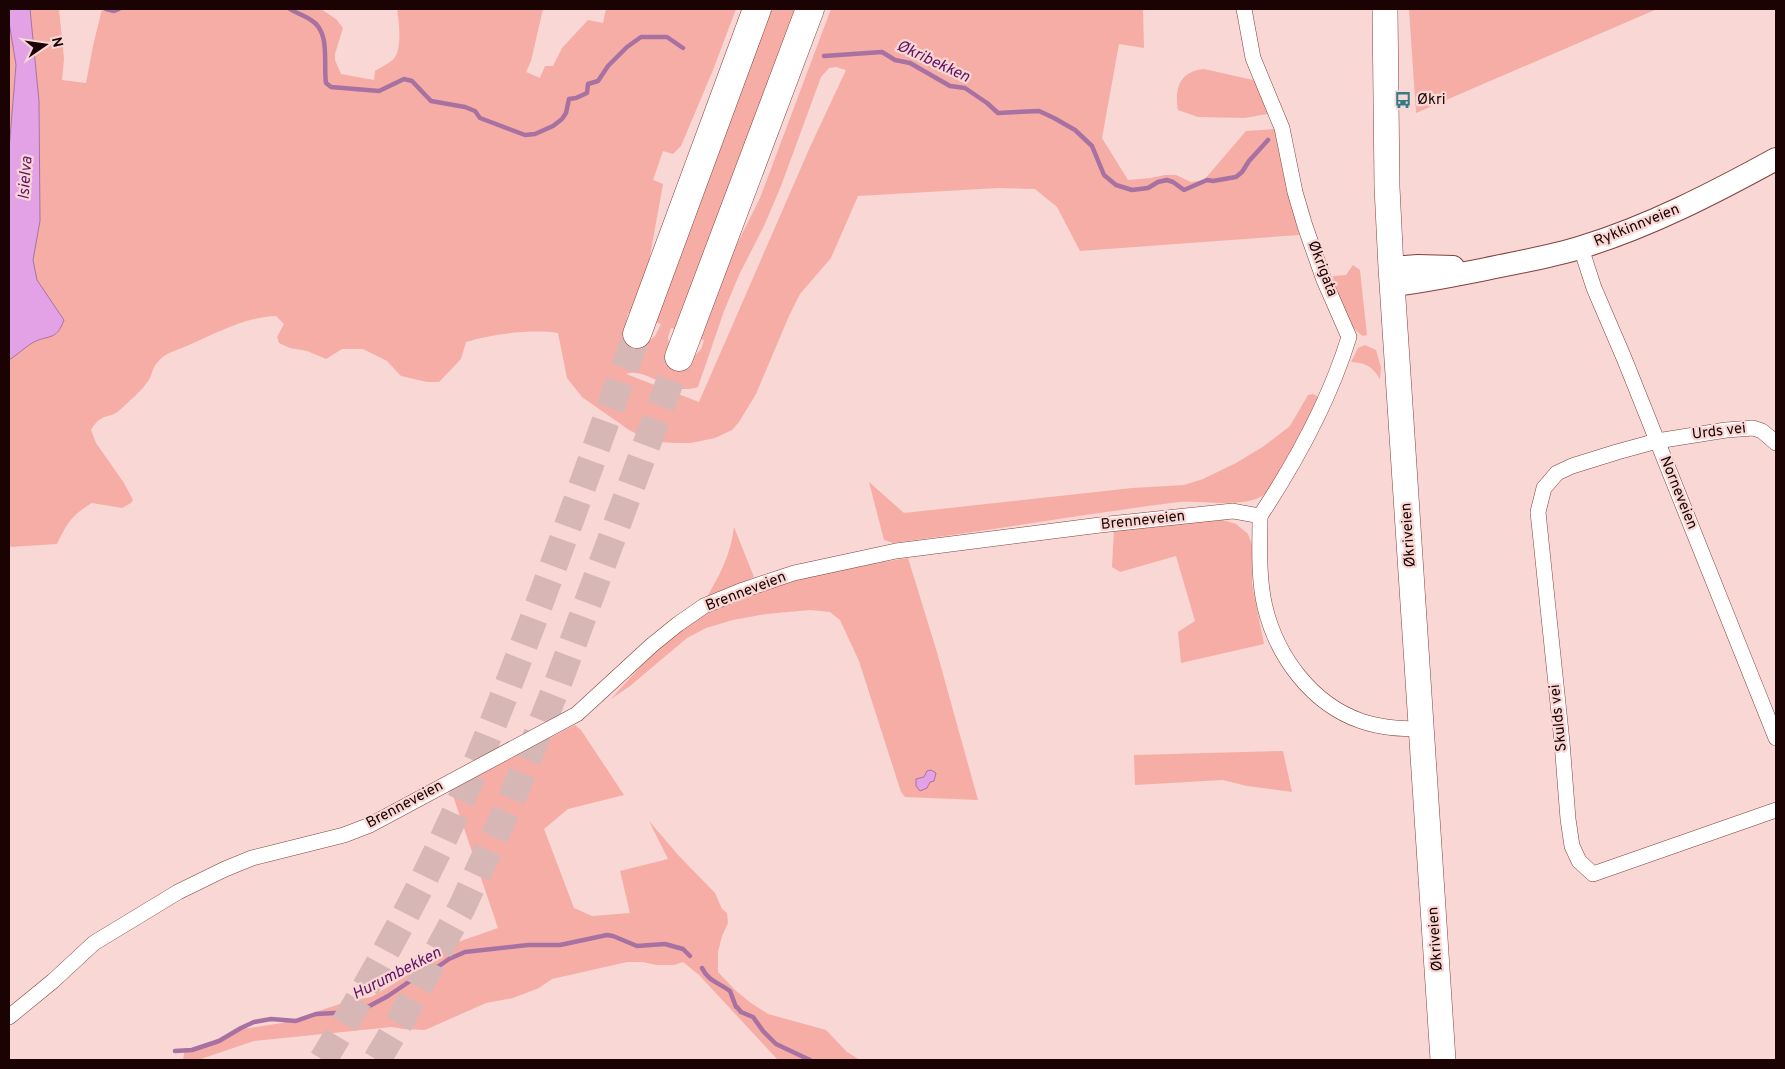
<svg xmlns="http://www.w3.org/2000/svg" width="1785" height="1069" font-family="Overpass,sans-serif">
<rect width="100%" height="100%" fill="#f8d7d4"/>
<!-- green -->
<g fill="#f6ada6" fill-rule="evenodd">
<path d="M30,9H59L64,59L62,80L86,83L93,46L102,9H321L336,19L343,28L335,54V60L341,74L374,80L375,71C381,67 391,63 395,57C402,47 399,20 397,9H543L531,61L526,72L540,78L545,66H553L562,48L588,20L603,23L606,9H736L713,70L681,146L673,154L663,151L653,180L663,184L646,278L632,314L628,313L625,327L646,344L655,336L661,324L655,322L771,9H798L678,330L671,328L668,337L670,351L691,360L701,349L704,340L699,339L727,264L760,198L831,9H1143L1144,48L1119,44L1102,138L1128,180L1151,178L1165,175H1176L1191,182L1204,180L1246,131L1275,129L1299,235L1080,251L1057,207L1035,189L998,188L858,196L831,258L800,294L789,316L756,394L739,422L732,430L715,438L691,443H675L659,442L643,437L629,430L582,397L567,378L558,333C531,329 491,334 466,342L461,359L439,382H427L401,376L387,361L363,349H342L326,359L307,351L290,348L279,343L277,337L284,324L276,316C245,317 217,333 189,345C176,351 165,352 156,364C152,369 152,376 148,381C141,392 130,400 121,409C110,420 102,411 91,430L96,443L124,483L133,500L131,503L122,508L92,503C72,515 67,523 57,544L9,547V360C17,355 24,348 32,343C48,334 56,342 64,320L37,280L33,260L40,221L39,101ZM836,67L846,70L810,147L699,402L626,374C647,366 669,397 698,387L724,311L739,275L764,226L781,186L821,77L829,68Z"/>
<polygon points="1409,9 1657,9 1416,113"/>
<polygon points="9,22 16,65 9,150"/>
<path d="M1204,69L1253,80L1262,90L1271,107L1267,114L1245,118L1198,117L1178,110C1174,88 1180,71 1204,69Z"/>
<path d="M1353,265L1360,270L1367,335L1363,336C1344,323 1336,297 1333,276L1346,275Z"/>
<path d="M1365,345L1376,350L1381,368L1380,379C1372,366 1366,363 1351,362L1358,348Z"/>
<path d="M1313,394L1317,396L1318,402C1306,426 1295,449 1280,472C1276,479 1272,488 1265,494C1246,509 1202,500 1179,502C1084,514 989,531 893,543L884,540L869,482L904,513L1132,488L1184,485L1203,479L1236,463L1264,446L1290,426L1308,395Z"/>
<polygon points="1223,520 1236,524 1248,534 1252,545 1252,584 1264,644 1181,663 1178,632 1195,621 1176,556 1120,572 1112,567 1114,530 1190,522"/>
<path d="M734,527L754,577L710,598L708,595C721,573 731,553 734,527Z"/>
<path d="M908,558L936,649L978,800L905,797L901,792L859,661L840,620L830,612L810,610L766,614L733,620L706,628L687,638L630,686L611,699C628,680 645,661 664,644C669,639 674,633 680,628C742,584 834,570 908,558Z"/>
<polygon points="575,725 581,730 624,795 568,809 544,829 574,908 592,916 630,913 620,871 668,859 649,821 679,856 715,893 722,909 727,913 728,923 722,936 718,952 718,972 735,990 751,1003 768,1014 826,1030 847,1052 860,1060 778,1060 699,975 683,962 674,965 656,965 643,962 627,962 552,979 539,988 513,998 486,1003 425,1030 403,1029 392,1027 254,1041 198,1060 183,1060 185,1048 191,1048 210,1043 243,1029 282,1023 346,1002 371,997 395,983 458,942 498,928 451,790"/>
<polygon points="1283,751 1292,792 1247,786 1223,780 1135,785 1134,755"/>
</g>
<!-- water -->
<g fill="#e3a2e6" stroke="#a772a2">
<path d="M9,9H30L39,101L40,221L33,260L37,280L64,320C56,342 48,334 32,343C24,348 17,355 9,360V150L16,65L9,22Z"/>
<polygon points="931,770 936,773 934,781 930,782 927,788 920,791 916,786 916,779 924,777 927,771"/>
</g>
<g fill="none" stroke-linecap="round" stroke-linejoin="round">
<!-- stream -->
<g stroke="#a772a2" stroke-width="4.5">
<polyline points="106,9 114,11 119,9"/>
<path d="M290,9C296,13 304,15 311,20C331,32 323,63 326,83L331,87L379,91L404,79L412,81L431,101L465,107L475,111L480,118L525,135L535,134L553,126L562,119L566,113L569,99L576,98L587,93L588,84L598,81L608,66L627,47L641,37H667L683,48"/>
<polyline points="824,56 882,52 895,60 910,63 950,86 965,88 987,103 998,113 1039,111 1054,118 1075,130 1092,146 1104,175 1116,185 1132,190 1148,188 1158,182 1167,180 1173,182 1184,190 1207,180 1213,181 1236,177 1242,172 1249,161 1268,140"/>
<path d="M702,968C708,981 719,983 730,991L736,1007H737L741,1012L753,1017L763,1031L776,1044L810,1060"/>
<polyline points="175,1051 192,1050 219,1041 241,1028 254,1022 271,1019 296,1021 316,1014 354,1012 362,1010 388,996 425,971 439,966 449,959 465,952 528,945 560,945 607,935 613,936 637,946 665,944 683,949 690,956"/>
</g>
<!-- highway-tunnel -->
<g stroke="#d7b7b5" stroke-width="28" stroke-dasharray="28 14" stroke-linecap="butt">
<path d="M323,1060C376,973 425,883 466,789C529,640 582,486 637,334"/>
<polyline points="377,1060 399,1023 462,907 510,803 558,683 679,357"/>
</g>
<!-- street casing -->
<g stroke="#84403c" stroke-width="16">
<g id="street">
<path d="M1244,9L1253,58L1282,128L1295,192L1305,226L1324,280L1349,337C1329,402 1297,460 1260,516"/>
<polyline points="1581,248 1594,288 1624,358 1776,738"/>
<polyline points="1776,443 1762,431 1753,428 1726,430 1657,441 1617,452 1572,466 1557,473 1544,488 1538,512 1562,742 1568,819 1572,846 1579,861 1593,874 1776,810"/>
<path d="M9,1017L53,981L94,943L178,892L225,869L252,858L344,835L370,825L577,714L652,645L678,624L704,606L743,590L794,573L896,551L1100,525L1233,511L1260,516C1260,546 1258,577 1265,607C1277,657 1312,704 1361,721C1381,728 1400,729 1421,729"/>
</g>
</g>
<!-- secondary casing -->
<g stroke="#84403c" stroke-width="24">
<g id="secondary">
<polyline points="1391,268 1418,266 1453,267"/>
<path d="M1392,285C1424,282 1455,275 1486,269C1518,262 1551,257 1582,247C1650,226 1714,193 1776,159"/>
</g>
</g>
<!-- primary casing -->
<g stroke="#84403c" stroke-width="26">
<polyline id="primary" points="1385,9 1387,187 1391,268 1443,1060"/>
</g>
<!-- highway casing -->
<g stroke="#84403c" stroke-width="29">
<g id="highway">
<polyline points="637,334 757,9"/>
<polyline points="679,357 810,9"/>
</g>
</g>
<!-- street -->
<use href="#street" stroke="#fff" stroke-width="15"/>
<!-- secondary -->
<use href="#secondary" stroke="#fff" stroke-width="22"/>
<!-- primary -->
<use href="#primary" stroke="#fff" stroke-width="25"/>
<!-- highway -->
<use href="#highway" stroke="#fff" stroke-width="28"/>
</g>
<!-- icons -->
<defs>
<g id="bus-bare" transform="scale(1.35)"><path d="M-5-6H5V4H4V6H2V4H-2V6H-4V4H-5ZM-3.5-4V0h7V-4ZM-3.5 1.2v1.5H-2V1.2ZM2 1.2v1.5H3.5V1.2Z" fill="#347c84" stroke="#f8d7d4" stroke-width="2.5" paint-order="stroke"/></g>
</defs>
<g fill-rule="evenodd">
<use href="#bus-bare" x="1403" y="100"/>
</g>
<g text-anchor="middle" dominant-baseline="central" stroke-width="4.5" stroke-linejoin="round" paint-order="stroke">
<!-- poi labels -->
<g font-size="15" fill="#1b0303" stroke="#f8d7d4" text-anchor="start">
<text x="1417" y="100">Økri</text>
</g>
<!-- street labels -->
<g font-size="15" fill="#1b0303" stroke="#f8d7d4">
<text transform="translate(1637 226) rotate(-22)">Rykkinnveien</text>
<text transform="translate(1322 269) rotate(69)">Økrigata</text>
<text transform="translate(1719 432) rotate(-7)">Urds vei</text>
<text transform="translate(1678 493) rotate(68)">Norneveien</text>
<text transform="translate(1143 521) rotate(-6)">Brenneveien</text>
<text transform="translate(1409 535) rotate(-94)">Økriveien</text>
<text transform="translate(746 592) rotate(-21)">Brenneveien</text>
<text transform="translate(1559 718) rotate(-96)">Skulds vei</text>
<text transform="translate(405 805) rotate(-28)">Brenneveien</text>
<text transform="translate(1436 939) rotate(-94)">Økriveien</text>
</g>
<!-- water labels -->
<g font-size="16" font-style="italic" fill="#611367" stroke="#f8d7d4">
<text transform="translate(933 62) rotate(25)">Økribekken</text>
<text transform="translate(26 178) rotate(-86)">Isielva</text>
<text transform="translate(397 974) rotate(-27)">Hurumbekken</text>
</g>
</g>
<!-- border -->
<rect width="1785" height="1069" fill="none" stroke="#1b0303" stroke-width="20"/>
<!-- north arrow -->
<g transform="translate(45 45) rotate(77)" stroke="#f8d7d4" stroke-width="4" paint-order="stroke">
<path d="M0-4L9 19L0 12L-9 19Z" fill="#1b0303"/>
<text y="-8" font-size="14" font-weight="bold" text-anchor="middle" fill="#1b0303">N</text>
</g>
</svg>
